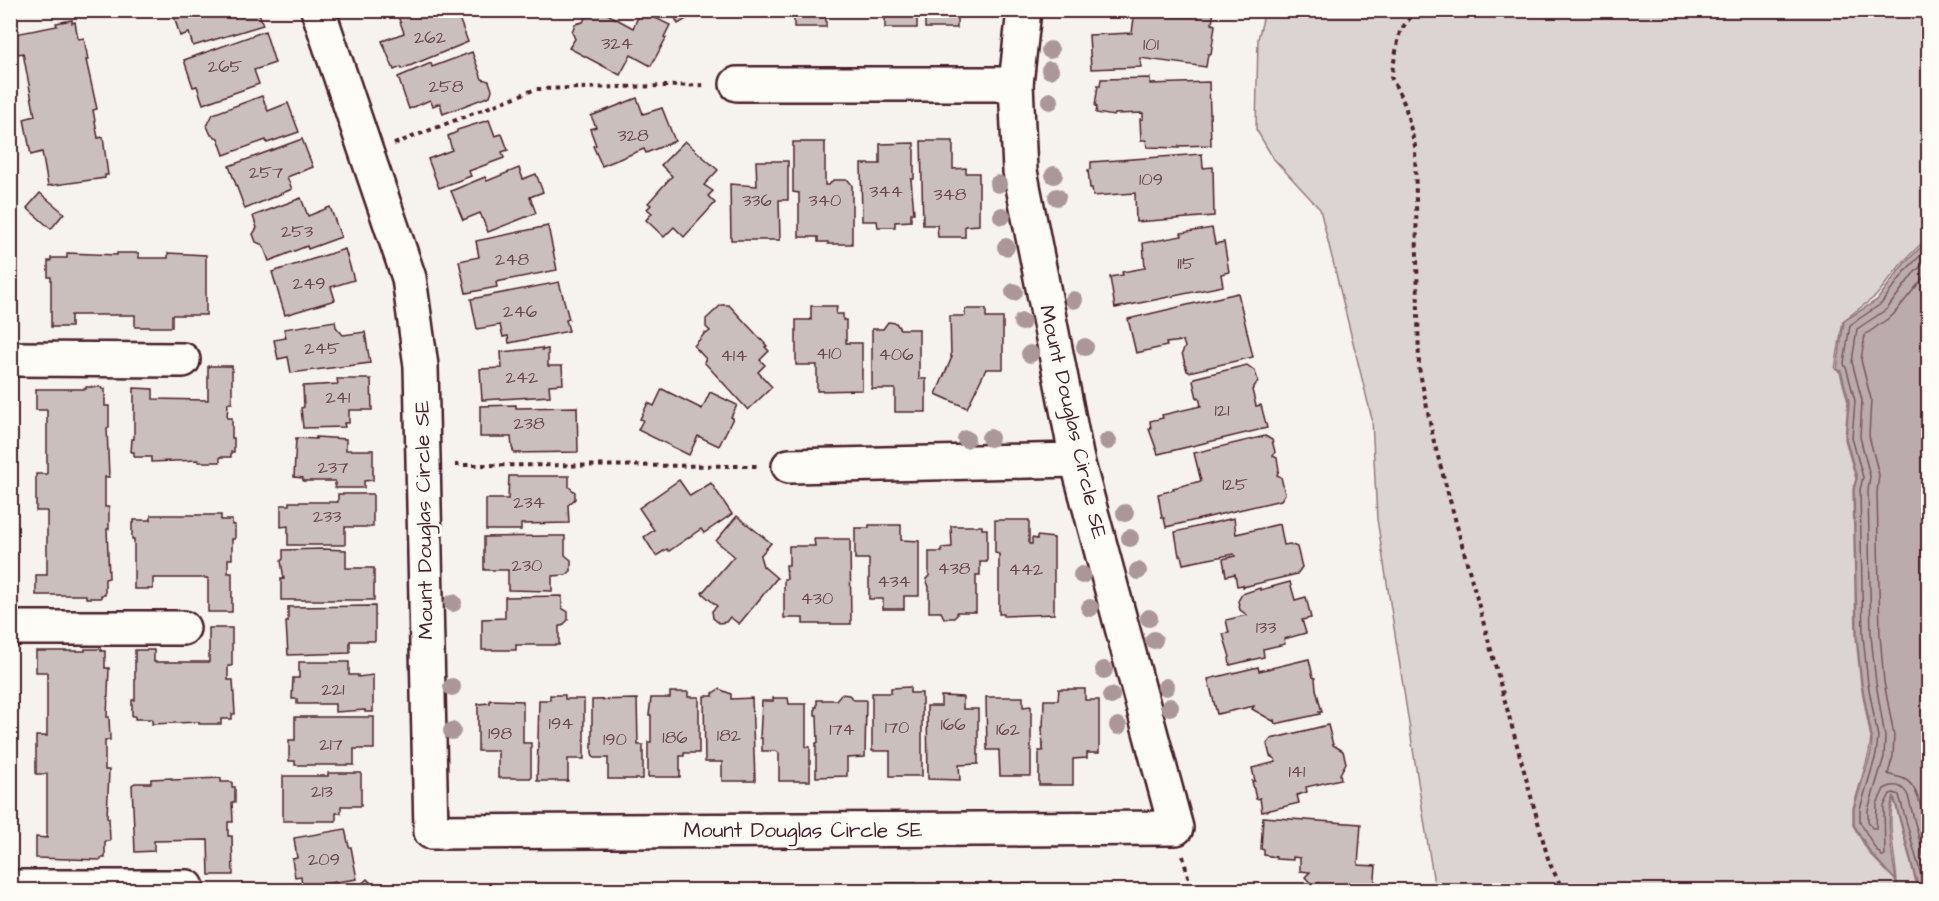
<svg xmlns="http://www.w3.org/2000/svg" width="1939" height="901" font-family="'Architects Daughter',sans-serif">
<rect width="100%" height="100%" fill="#f6f3ef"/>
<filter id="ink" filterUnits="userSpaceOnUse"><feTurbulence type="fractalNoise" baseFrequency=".0167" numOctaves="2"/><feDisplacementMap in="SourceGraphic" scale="12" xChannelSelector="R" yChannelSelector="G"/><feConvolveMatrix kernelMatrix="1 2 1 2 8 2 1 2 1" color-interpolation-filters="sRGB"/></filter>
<g filter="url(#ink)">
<!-- green -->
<path fill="#dcd4d2" stroke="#937a7e" stroke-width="1.5" d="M1265,11H1928V237L1902,263L1876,296L1843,321L1835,369L1840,372L1848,402L1845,439L1856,479L1853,489L1856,637L1861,685L1871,738L1869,753L1853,808V825L1869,853L1897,882C1896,858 1886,822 1894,799L1918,890H1435L1377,519L1372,419L1320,209L1273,158L1256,129L1258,39Z"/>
<!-- water -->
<path fill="#bbabac" stroke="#8e7378" stroke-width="1.5" d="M1928,240V890H1919L1894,796C1884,816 1893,858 1896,881L1870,852L1854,825V808L1871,753L1872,737L1862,685L1857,637L1854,489L1857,478L1846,439L1849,401L1841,371L1837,369L1844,321L1877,300L1903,265Z"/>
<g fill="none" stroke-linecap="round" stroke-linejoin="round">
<!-- shore -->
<g stroke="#77575f" stroke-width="1.5">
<path d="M1928,259L1913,274L1887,309L1857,329L1852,362L1862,400L1860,437L1870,476L1868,491L1871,636L1876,683L1885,737L1884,757L1868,810V821L1872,828H1876L1877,804L1884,789C1894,783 1903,785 1908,796L1928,873"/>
<path d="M1928,272L1893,315L1865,335L1861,360L1871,399L1869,436L1879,475L1877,492L1880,635L1884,682L1894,735L1893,756L1888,774C1893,777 1900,776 1906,780C1920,788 1924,822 1928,838"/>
<polyline points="1925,890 1899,795 1894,793 1890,794 1884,806 1885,856 1882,856 1875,848 1860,822 1860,809 1876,755 1878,737 1868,684 1863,636 1860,490 1863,477 1852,438 1855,401 1847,370 1844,364 1850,325 1881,304 1907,269 1928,248"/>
</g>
</g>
<!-- building -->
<g fill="#cbbfbe" stroke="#4a1f2b" stroke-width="1.5">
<polygon points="185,10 258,10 263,25 193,46 189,33 180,36 174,16 185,13"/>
<polygon points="413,10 456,10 468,42 402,69 401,67 394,70 382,41 404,33 398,16"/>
<polygon points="589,10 600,10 633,28 641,11 670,25 664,37 666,38 651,66 631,55 620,75 569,48 575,39 572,32 575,24 583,22"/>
<polygon points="671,10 702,10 678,24"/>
<polygon points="794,10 852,10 852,11 836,11 836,15 826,15 826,27 794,27"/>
<polygon points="917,10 917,28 885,28 885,11 860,11"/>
<rect x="925" y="10" width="32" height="18"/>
<polygon points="1135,10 1214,11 1212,24 1215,25 1211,54 1208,54 1206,67 1140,58 1141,67 1091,69 1089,35 1132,33"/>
<polygon points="72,20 72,23 75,22 78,39 84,38 88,60 86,60 97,109 93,110 98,138 103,137 108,175 105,175 105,178 48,186 42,152 31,155 24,119 35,116 23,53 12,55 10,35 57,26 56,23"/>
<polygon points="265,31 275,63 254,70 259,84 203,104 197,86 193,87 184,60"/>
<polygon points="472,52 482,79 489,81 492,90 490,96 443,114 440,103 433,106 430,100 409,109 398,77 431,63 432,67"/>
<polygon points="1150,78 1150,84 1209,82 1211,145 1179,146 1179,148 1147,147 1146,140 1141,140 1140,119 1143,119 1143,113 1115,114 1114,116 1096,113 1097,107 1095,106 1098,85 1100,86 1101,79"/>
<polygon points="262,96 268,111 288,103 299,132 267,143 266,140 224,155 218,138 211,135 207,126 213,114"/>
<polygon points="637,98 643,114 662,108 675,141 646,153 644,149 602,166 593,146 596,145 590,129 596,127 591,116"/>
<polygon points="489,120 495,136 502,134 508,150 502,152 504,158 469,171 471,176 439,188 428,159 452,150 448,136 457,132 457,130"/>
<polygon points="302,139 313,167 287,177 292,189 245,209 229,166"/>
<polygon points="685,141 718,170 704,185 713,191 708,196 715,203 684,237 674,227 664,237 646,220 652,213 647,209 651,205 648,203 672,176 661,165"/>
<polygon points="921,141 953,141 953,169 966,168 966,173 979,173 979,225 965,226 965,237 938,237 937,225 923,225"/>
<polygon points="793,142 825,142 825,185 829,185 833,180 848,180 852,185 852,244 828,244 828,242 818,242 818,237 799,237 799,193 793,192"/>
<polygon points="914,143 914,179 911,179 914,213 911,213 911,221 895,222 895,227 878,227 877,221 862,221 861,164 880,164 880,144"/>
<polygon points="1202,154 1203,168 1213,167 1214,216 1136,222 1135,193 1093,196 1092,188 1090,188 1088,170 1091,169 1091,162"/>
<polygon points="756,161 788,161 788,200 779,200 780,240 731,240 730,184 757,186"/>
<polygon points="519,168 523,179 536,174 543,192 530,197 536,213 488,232 480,213 463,220 451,191 485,177 487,181"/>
<polygon points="40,193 64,213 51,229 27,208"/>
<polygon points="301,198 308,216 330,207 341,237 308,249 307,246 269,261 263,245 256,242 253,234 257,228 253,216"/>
<polygon points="548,226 557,270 496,282 497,287 466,293 459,261 479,257 476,241"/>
<polygon points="1212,228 1215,244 1224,242 1229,272 1221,274 1223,286 1115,308 1110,277 1123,275 1122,272 1145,268 1143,243 1182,236 1181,233"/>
<polygon points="345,249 354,280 331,287 335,300 285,315 272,272"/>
<polygon points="67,253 117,255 117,253 139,253 139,258 168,258 168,253 206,255 206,315 172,315 172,327 135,327 135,315 71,315 71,327 51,327 51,277 48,277 48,261 51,261 51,258 67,258"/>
<polygon points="559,282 569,319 566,320 569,331 509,343 508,336 503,337 500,325 477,329 471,299"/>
<polygon points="1238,293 1253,357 1189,372 1187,371 1182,353 1185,347 1183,341 1166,343 1167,346 1136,353 1128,319"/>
<polygon points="721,305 729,305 767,346 765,347 769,351 760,360 765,365 758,372 772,387 748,410 704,362 706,359 694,346 705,333 706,334 710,331 706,327 706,319"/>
<polygon points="811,306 837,306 836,314 843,314 843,320 846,320 846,343 862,343 862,390 817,391 817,365 796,365 796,320 811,320"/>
<polygon points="965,309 986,309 986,318 1003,318 1003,369 986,369 967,408 936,394 952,357 951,357 950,316 965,316"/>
<polygon points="335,321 336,327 343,335 365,332 370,363 291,373 288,357 278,359 274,340 286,338 284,329"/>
<polygon points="888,322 896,323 900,329 919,329 919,379 926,379 926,412 895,412 895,389 872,389 872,329 883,329"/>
<polygon points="542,348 542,350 548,349 548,366 562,366 563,384 549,385 550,396 482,400 480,369 502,368 501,352"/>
<polygon points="1247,365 1255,371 1258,381 1252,390 1256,406 1261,405 1267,428 1158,454 1149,429 1151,429 1150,421 1163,418 1162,415 1201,406 1199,397 1197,398 1193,381 1194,378"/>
<polygon points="208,366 232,366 232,403 228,403 227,418 232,418 232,438 234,438 234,452 231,452 231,457 220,457 220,462 198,462 198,460 151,462 151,457 134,457 134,452 131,452 132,439 134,439 134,388 153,389 153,399 208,400"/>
<polygon points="337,379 371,379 372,410 349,410 349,423 344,423 345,427 303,428 301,408 304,407 303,386 338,384"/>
<polygon points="86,387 101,387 102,389 105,389 105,406 109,406 109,428 107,428 109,477 105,477 105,507 109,507 109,529 107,529 109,578 105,579 105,595 101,595 101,598 86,598 86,595 36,595 36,575 47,575 47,511 36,511 36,474 47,474 47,410 36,410 36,389 86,389"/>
<polygon points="662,389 702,409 710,392 737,405 731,417 733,418 719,446 698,436 689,455 638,430 643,420 640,419 648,403 654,406"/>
<polygon points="516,405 516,408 577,407 578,452 514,453 512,447 511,437 480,437 480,406"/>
<polygon points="1265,436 1272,440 1275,452 1273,456 1277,458 1279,470 1277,475 1281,477 1285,494 1281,500 1166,527 1164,518 1162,518 1158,494 1174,490 1173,488 1201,481 1194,453"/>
<polygon points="316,437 346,439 346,450 373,450 373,480 364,481 364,488 335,488 335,481 303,481 303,478 294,477 296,438 316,439"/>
<polygon points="509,476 569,476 569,487 575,492 575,499 568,505 569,523 521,524 521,530 486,530 486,499 508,499"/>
<polygon points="679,480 690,496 711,483 732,514 704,533 701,529 669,551 667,549 656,556 644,537 654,530 639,508"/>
<polygon points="338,494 373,494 373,527 345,527 345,545 288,545 288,526 281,527 281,505 289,505 289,502 338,502"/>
<polygon points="151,515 221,515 221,520 232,520 232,525 235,525 235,539 232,539 232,559 228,559 228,573 232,573 232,612 208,612 208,578 153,578 153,589 134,589 134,539 132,539 132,523 134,523 134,520 151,520"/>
<polygon points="737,516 771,543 760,556 763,566 777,578 739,624 730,617 726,622 719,623 713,618 712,611 717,606 702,593 734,556 716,541"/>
<polygon points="1234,518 1236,534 1280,524 1284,545 1290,544 1297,547 1302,567 1297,574 1243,587 1243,585 1237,586 1235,574 1226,576 1223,559 1235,556 1234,554 1183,564 1181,555 1179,556 1175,532"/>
<polygon points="995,520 1029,520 1029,544 1032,544 1032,538 1037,539 1037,536 1054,538 1054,614 1004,616 1004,614 999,614 999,554 995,553"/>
<polygon points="869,525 901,525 901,540 919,541 919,596 904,596 904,609 883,609 883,599 869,599 869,559 855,559 855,528 869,528"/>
<polygon points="951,526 982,526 982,529 987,529 987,562 980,562 980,575 976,575 976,612 957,612 957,615 954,618 944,618 941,612 929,612 929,587 926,579 929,576 929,552 942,552 942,548 952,547"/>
<polygon points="547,536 565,536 565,555 571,560 571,571 566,575 552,576 552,591 508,590 508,570 484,570 484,537"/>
<polygon points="814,539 850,539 851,624 803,624 803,618 784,618 784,579 787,579 786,565 789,565 789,546 815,546"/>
<polygon points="323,549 346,550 346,568 374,568 374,600 281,600 281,579 284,579 281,561 283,559 283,550"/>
<polygon points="1290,582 1295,600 1306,597 1311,618 1302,620 1306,633 1284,639 1285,644 1263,649 1264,657 1230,665 1229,658 1230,657 1223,634 1229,633 1226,620 1247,615 1240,610 1238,601 1242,594 1260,588 1260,590"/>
<polygon points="562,596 562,608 568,612 568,620 562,626 559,626 559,645 516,645 516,650 482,650 482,619 505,618 505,597"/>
<polygon points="375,606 375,641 350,641 350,653 288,655 286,622 288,622 288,607"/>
<polygon points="209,628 232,628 232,666 228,666 228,680 233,680 235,714 232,714 232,719 221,719 221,724 199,724 199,722 152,724 152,719 135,719 135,716 132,716 132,700 135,700 135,650 154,650 154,662 209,662"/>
<polygon points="85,649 101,649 101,651 105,651 105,668 109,668 107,717 109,717 110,740 105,740 105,770 109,770 107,818 109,818 110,841 105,841 105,858 101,858 101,860 36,858 36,837 47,838 47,774 36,774 36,736 47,736 47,672 36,672 36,651 85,651"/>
<polygon points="1309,659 1313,677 1315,678 1316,689 1322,712 1319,712 1320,714 1275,724 1274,720 1273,721 1252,709 1254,706 1217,714 1208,679 1258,667 1259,671"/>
<polygon points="299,662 349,662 349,675 358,675 358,677 373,675 373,712 365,712 365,710 335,712 335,704 297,704 297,699 292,699 293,678 299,678"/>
<polygon points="910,687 910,693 922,693 922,776 890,776 890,751 872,751 872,693 891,693 891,688"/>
<polygon points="719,689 731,694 731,699 752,698 755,781 722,781 722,762 705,762 704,696 713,696 713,693"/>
<polygon points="1059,689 1085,689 1085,700 1099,700 1099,753 1087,753 1087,758 1073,759 1073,785 1039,785 1039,751 1043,751 1042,727 1043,727 1044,700 1058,700"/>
<polygon points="670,692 688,692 688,697 699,697 699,753 684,753 684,756 680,756 680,777 648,777 648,742 651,742 651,715 649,715 651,698 670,698"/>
<polygon points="841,694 849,695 854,700 866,700 865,757 847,758 847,776 816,777 816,743 818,743 817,715 815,715 815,707 817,707 817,700 836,700"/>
<polygon points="550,695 565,695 565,699 584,699 584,759 568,759 568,781 537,781 539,700 550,700"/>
<polygon points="941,696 963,697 963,709 978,709 978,764 959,765 960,780 928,779 927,706 941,706"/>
<polygon points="986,697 1023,697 1023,707 1031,706 1031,776 1000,776 999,750 987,750"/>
<polygon points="773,698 788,698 789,704 806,704 806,747 810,747 810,781 779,781 779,753 776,751 762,751 762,738 760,738 762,701 773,701"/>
<polygon points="637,699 638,745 643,745 643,779 608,779 608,758 594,758 592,753 592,700"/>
<polygon points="490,700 523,701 523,743 531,743 531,778 498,778 498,751 478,751 478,704 490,703"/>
<polygon points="295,717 374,717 374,749 354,749 354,765 295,765 295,761 289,761 289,740 295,740"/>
<polygon points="1328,725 1333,745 1343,751 1346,763 1340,774 1341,779 1306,787 1307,792 1297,795 1299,803 1262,812 1260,798 1256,799 1252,781 1255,781 1252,768 1276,762 1275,759 1270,756 1267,744 1271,739"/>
<polygon points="328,773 361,773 361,806 341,806 341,813 336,813 336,821 283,821 283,776 328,776"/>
<polygon points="172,778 172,780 221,778 221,782 232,782 232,787 235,787 235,802 232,802 233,822 228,822 228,836 232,836 233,875 209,875 208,840 154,841 154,851 135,852 132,785 135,783 151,783 151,779"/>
<polygon points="1263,817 1361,824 1358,865 1376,866 1374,890 1319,890 1319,883 1314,887 1305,877 1310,872 1300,871 1300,858 1293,857 1293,860 1276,859 1276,857 1264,855 1264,850 1261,849"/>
<polygon points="345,829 349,847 351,847 357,879 302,887 301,876 295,877 292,859 297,858 294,838"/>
<polygon points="367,879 378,890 355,890"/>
<rect x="882" y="883" width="34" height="7"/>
<rect x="999" y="884" width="31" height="6"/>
<polygon points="876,885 876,890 844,890 844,886"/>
<polygon points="962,885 993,885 993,890 953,890 952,886"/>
<rect x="610" y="887" width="31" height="3"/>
<rect x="493" y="888" width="32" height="2"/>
</g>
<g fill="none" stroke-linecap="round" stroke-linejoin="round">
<!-- minor casing -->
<g stroke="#4a1f2b" stroke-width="38">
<g id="minor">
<polyline points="318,10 409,278 421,366 431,832 1176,828 1077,460 1020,171 1016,84 1024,10"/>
<polyline points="737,84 1016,84"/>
<polyline points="10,359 183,360"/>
<polyline points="789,466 1077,460"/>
<polyline points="10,628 183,628"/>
<polyline points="10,887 187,887"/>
</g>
</g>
<!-- path -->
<g stroke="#4a1f2b" stroke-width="4" stroke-dasharray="4.5 4.5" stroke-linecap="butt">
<polyline points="1416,10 1400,31 1391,77 1405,105 1415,146 1419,368 1434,442 1549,862 1563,890"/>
<polyline points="394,144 536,89 706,85"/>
<polyline points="455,465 759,466"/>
<polyline points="1183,856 1191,890"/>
</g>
<!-- minor -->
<use href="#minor" stroke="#fdfcf7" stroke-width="33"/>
</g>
<!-- trees -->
<g fill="#ab979a">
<circle cx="1050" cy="50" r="9"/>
<circle cx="1050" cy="70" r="9"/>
<circle cx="1050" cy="101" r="9"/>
<circle cx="1054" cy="175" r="9"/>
<circle cx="998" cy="184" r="9"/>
<circle cx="1057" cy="197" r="9"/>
<circle cx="1002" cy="216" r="9"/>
<circle cx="1006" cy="247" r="9"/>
<circle cx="1014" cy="292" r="9"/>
<circle cx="1074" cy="300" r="9"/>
<circle cx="1022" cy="322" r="9"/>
<circle cx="1085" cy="347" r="9"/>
<circle cx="1030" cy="354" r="9"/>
<circle cx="990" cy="438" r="9"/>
<circle cx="966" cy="439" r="9"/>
<circle cx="1108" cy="441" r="9"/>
<circle cx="1125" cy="513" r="9"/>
<circle cx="1130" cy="538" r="9"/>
<circle cx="1138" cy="571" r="9"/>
<circle cx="1082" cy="575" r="9"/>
<circle cx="453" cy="603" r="9"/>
<circle cx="1090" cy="608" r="9"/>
<circle cx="1149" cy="618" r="9"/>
<circle cx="1154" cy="640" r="9"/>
<circle cx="1104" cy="670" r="9"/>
<circle cx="452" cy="687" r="9"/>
<circle cx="1166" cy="687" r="9"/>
<circle cx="1111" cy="696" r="9"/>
<circle cx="1170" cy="707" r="9"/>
<circle cx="1118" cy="726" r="9"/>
<circle cx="452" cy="731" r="9"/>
</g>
</g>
<g text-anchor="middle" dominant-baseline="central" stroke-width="6" stroke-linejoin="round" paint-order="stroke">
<!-- number labels -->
<g font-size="18" fill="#6a4750">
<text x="430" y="37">262</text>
<text x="617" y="43">324</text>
<text x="1151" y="44">101</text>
<text x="225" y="66">265</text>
<text x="446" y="86">258</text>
<text x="633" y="135">328</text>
<text x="266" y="172">257</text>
<text x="1151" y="179">109</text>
<text x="886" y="191">344</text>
<text x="950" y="194">348</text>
<text x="757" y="200">336</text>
<text x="825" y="200">340</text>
<text x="297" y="231">253</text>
<text x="512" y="259">248</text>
<text x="1186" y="263">115</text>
<text x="309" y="283">249</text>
<text x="520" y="311">246</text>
<text x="322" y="348">245</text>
<text x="829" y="353">410</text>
<text x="896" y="354">406</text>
<text x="734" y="355">414</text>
<text x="522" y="377">242</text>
<text x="338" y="397">241</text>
<text x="1222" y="410">121</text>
<text x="529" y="423">238</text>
<text x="333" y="467">237</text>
<text x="1235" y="484">125</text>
<text x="529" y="502">234</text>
<text x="327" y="516">233</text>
<text x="527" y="565">230</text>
<text x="954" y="568">438</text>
<text x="1026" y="569">442</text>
<text x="894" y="581">434</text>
<text x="817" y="598">430</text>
<text x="1266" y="627">133</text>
<text x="333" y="689">221</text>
<text x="561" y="723">194</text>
<text x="953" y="724">166</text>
<text x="897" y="727">170</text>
<text x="842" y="729">174</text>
<text x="1008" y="729">162</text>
<text x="500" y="733">198</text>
<text x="729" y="735">182</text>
<text x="675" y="737">186</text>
<text x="615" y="739">190</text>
<text x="331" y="744">217</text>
<text x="1297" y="771">141</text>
<text x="322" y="791">213</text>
<text x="324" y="859">209</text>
</g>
<!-- street labels -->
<g font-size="21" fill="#4a1f2b" stroke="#fdfcf7">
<text transform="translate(1073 422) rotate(77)">Mount Douglas Circle SE</text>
<text transform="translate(424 520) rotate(-91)">Mount Douglas Circle SE</text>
<text x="803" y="830">Mount Douglas Circle SE</text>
</g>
</g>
<!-- margin -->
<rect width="1939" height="901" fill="none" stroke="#fdfcf7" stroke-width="36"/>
<rect x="18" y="18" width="1903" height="865" fill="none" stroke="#4a1f2b" stroke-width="2" filter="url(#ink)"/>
</svg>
